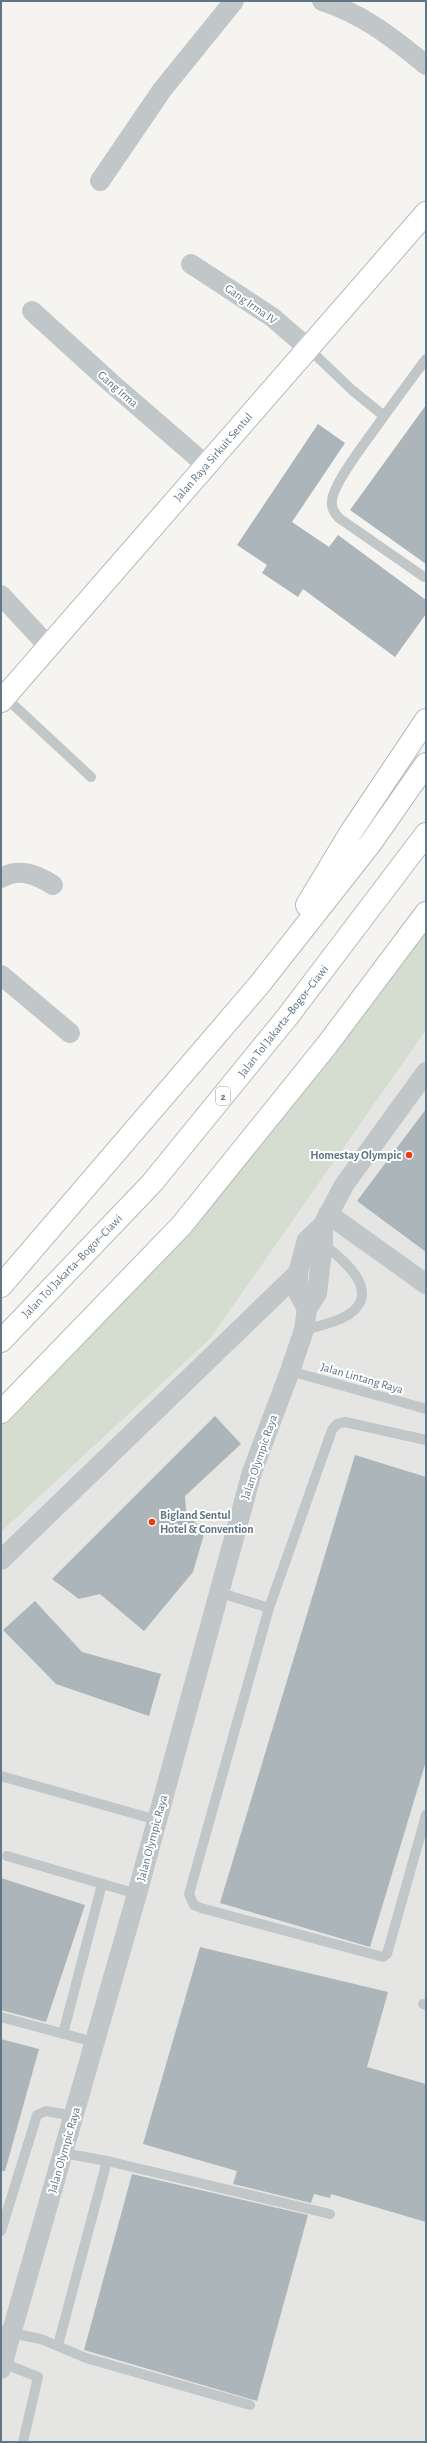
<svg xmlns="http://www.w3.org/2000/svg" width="427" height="2443" font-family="'Alegreya Sans',sans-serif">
<rect width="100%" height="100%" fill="#f5f4f0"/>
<!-- built -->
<polygon fill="#e5e6e3" points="426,1030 426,2442 1,2442 1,1532 210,1339"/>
<!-- green -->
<polygon fill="#d5dcd0" points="426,913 426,1030 210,1339 1,1532 1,1412 181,1226"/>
<!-- building -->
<g fill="#acb5b9">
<polygon points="426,405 426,564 350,510"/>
<polygon points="318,424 345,443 292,522 329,547 338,535 426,600 426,614 395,657 303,589 298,597 262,573 267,565 237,545"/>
<polygon points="426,1109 426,1252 357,1201"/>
<polygon points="215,1416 241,1444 185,1496 186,1510 204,1534 193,1572 144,1631 100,1594 79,1599 52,1579"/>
<polygon points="355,1455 426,1477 426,1761 370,1947 220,1903"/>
<polygon points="35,1601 82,1652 161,1674 149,1716 56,1684 3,1630"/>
<polygon points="1,1878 85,1905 46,2022 1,2010"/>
<polygon points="200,1947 388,1992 367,2067 426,2084 426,2222 331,2194 330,2198 314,2194 311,2203 233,2184 237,2171 143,2144"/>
<polygon points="1,2039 39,2049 5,2171 1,2171"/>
<polygon points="132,2174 308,2215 257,2401 84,2350"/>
</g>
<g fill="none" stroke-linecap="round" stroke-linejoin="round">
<!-- primary casing -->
<g stroke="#b4b9bc" stroke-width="24">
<polyline id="primary" points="1,701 426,213"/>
</g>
<!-- motorway casing -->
<g stroke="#b5b9bc" stroke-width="24">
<g id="motorway">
<polyline points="307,905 351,832 426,720"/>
<polyline points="1,1286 259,985 370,844 426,764"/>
<polyline points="1,1341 152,1183 288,1016 426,834"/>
<polyline points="1,1412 181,1226 327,1045 426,913"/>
</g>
</g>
<!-- service -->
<g stroke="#c1c6c9" stroke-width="10">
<path d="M308,348L352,390L384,416C372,434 333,482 332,501C331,508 334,513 339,518L424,577"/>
<polyline points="384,416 426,359"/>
<polyline points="5,697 91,777"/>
<path d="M304,1330C318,1326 335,1323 348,1315C383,1292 344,1260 323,1244"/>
<polyline points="290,1371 426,1409"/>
<polyline points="426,1440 345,1422 337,1424 332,1430 269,1608 189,1894 194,1905 201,1908 383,1957 387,1954 426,1815"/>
<polyline points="218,1592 269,1608"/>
<polyline points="1,1776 157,1820"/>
<polyline points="7,1856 137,1894"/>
<polyline points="423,2004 426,2005"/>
<polyline points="1,2017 94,2042"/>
<polyline points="63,2034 102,1884"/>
<polyline points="63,2153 107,2161"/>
<polyline points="1,2231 37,2115 46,2111 74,2116"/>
<polyline points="1,2331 41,2339 86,2358 250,2405"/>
<polyline points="58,2345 107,2161 330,2214"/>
<polyline points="3,2363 38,2377 23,2442"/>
</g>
<!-- minor -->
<g stroke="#c1c6c9" stroke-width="20">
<path d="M322,1C363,14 393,38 426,65"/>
<polyline points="100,181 162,90 234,1"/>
<polyline points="191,264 272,317 308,348"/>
<polyline points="32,311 110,382 206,465"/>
<polyline points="1,595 49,647"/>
<path d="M1,878C19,867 37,875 53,885"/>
<polyline points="1,975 70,1033"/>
<polyline points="328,1214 426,1284"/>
<polyline points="307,1309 298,1292 298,1273 307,1240 323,1225 344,1185 426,1072"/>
<polyline points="1,1560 298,1273"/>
<polyline points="1,2369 137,1894 252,1472 290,1371 304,1330 307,1309 317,1293 323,1244 323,1225"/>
</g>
<!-- primary -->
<use href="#primary" stroke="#fff" stroke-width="22"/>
<!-- motorway -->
<use href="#motorway" stroke="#fff" stroke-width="22"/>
</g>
<!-- markers -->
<g fill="#f23912" stroke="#fff" stroke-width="1.5">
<circle cx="409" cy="1155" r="4"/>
<circle cx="152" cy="1522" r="4"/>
</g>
<g text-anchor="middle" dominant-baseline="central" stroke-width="4" stroke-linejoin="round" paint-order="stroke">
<!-- shield labels -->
<rect fill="#fff" stroke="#909fa9" stroke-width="1" x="216" y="1087" width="14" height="18" rx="3"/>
<g font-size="11" font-weight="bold" fill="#607684">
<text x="223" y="1096">2</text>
</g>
<!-- street labels -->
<g font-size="12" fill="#607684" stroke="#fff">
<text transform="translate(251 304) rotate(35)">Gang Irma IV</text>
<text transform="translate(118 389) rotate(41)">Gang Irma</text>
<text transform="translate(213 457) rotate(-49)">Jalan Raya Sirkuit Sentul</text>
<text transform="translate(283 1021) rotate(-52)">Jalan Tol Jakarta–Bogor–Ciawi</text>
<text transform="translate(72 1266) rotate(-46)">Jalan Tol Jakarta–Bogor–Ciawi</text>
<text transform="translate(362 1378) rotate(16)">Jalan Lintang Raya</text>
<text transform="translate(259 1457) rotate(-71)">Jalan Olympic Raya</text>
<text transform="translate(152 1838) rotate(-75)">Jalan Olympic Raya</text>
<text transform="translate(64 2150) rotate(-74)">Jalan Olympic Raya</text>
</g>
<!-- poi labels -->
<g font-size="12" font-weight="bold" fill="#607684" stroke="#fff" text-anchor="end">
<text x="401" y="1155">Homestay Olympic</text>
<text x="160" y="1515" text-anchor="start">Bigland Sentul<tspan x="160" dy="14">Hotel &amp; Convention</tspan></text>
</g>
</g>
<!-- border -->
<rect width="427" height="2443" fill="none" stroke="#607684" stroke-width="4"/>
</svg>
